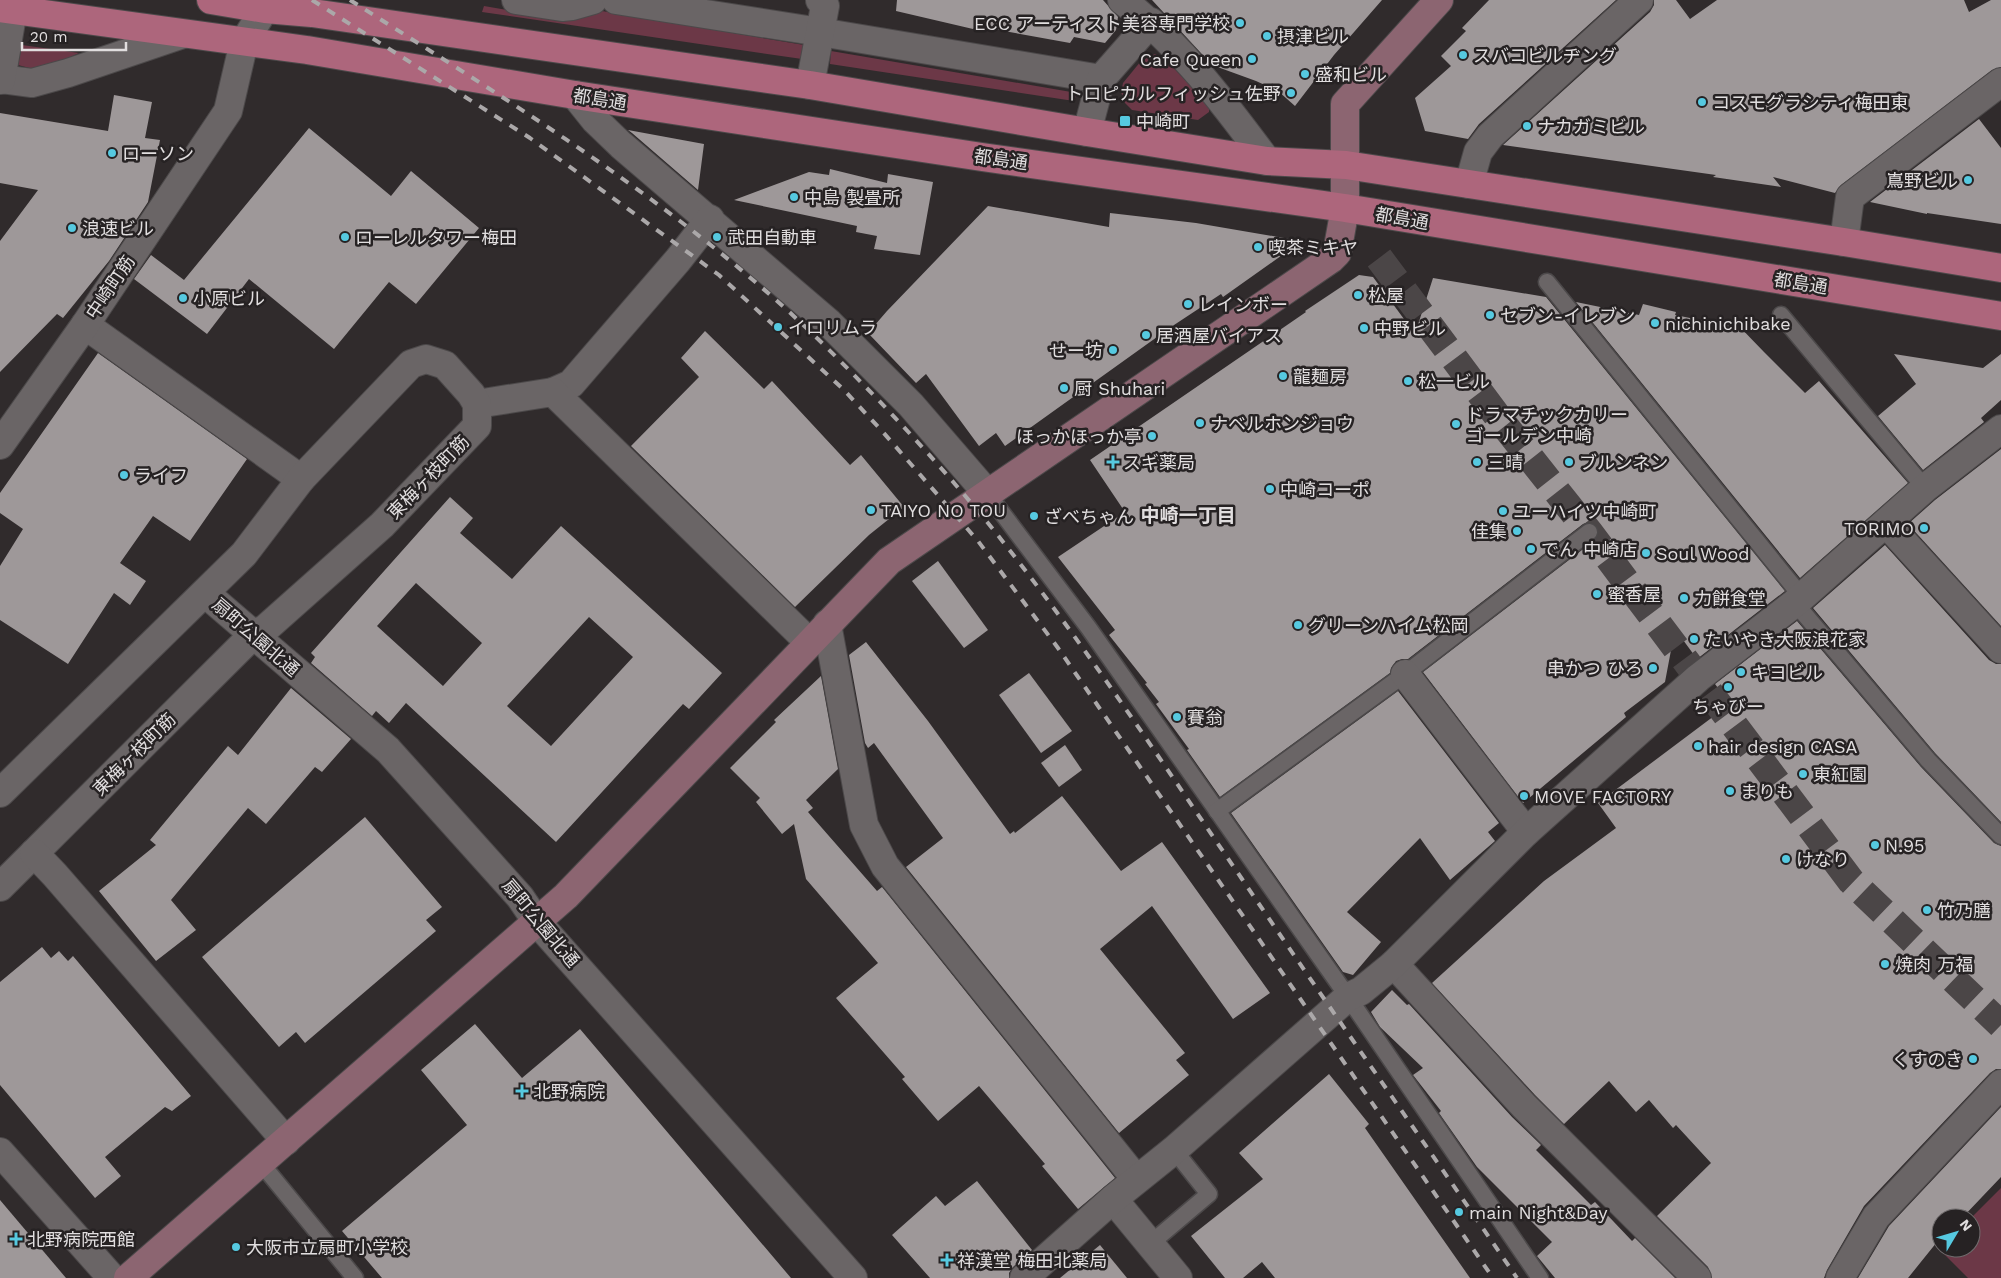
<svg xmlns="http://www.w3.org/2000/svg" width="2001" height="1278" font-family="'Work Sans','Noto Sans JP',sans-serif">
<rect width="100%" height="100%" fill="#302b2c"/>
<!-- green -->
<g fill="#6c3847">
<polygon points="484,6 546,17 578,19 602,11 804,45 802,59 482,12"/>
<polygon points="22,45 79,53 62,61 33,69 18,65"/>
<polygon points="831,51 1077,93 1074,101 830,64"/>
<polygon points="1155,54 1165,59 1209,105 1209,112 1198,120 1132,110 1125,103 1121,92 1123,83 1141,61"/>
<polygon points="2001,1188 2001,1278 1968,1278 1940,1250 1942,1248 1971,1248 1971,1218"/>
</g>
<!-- building -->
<g fill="#9e9899" fill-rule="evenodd">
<polygon points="897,0 1103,0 1118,17 1116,30 1105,43 1074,37 1070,43 976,26 973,29 896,11"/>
<polygon points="1152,0 1382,0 1334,55 1295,106 1278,91 1256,81 1212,65"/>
<polygon points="1489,0 1616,0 1479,124 1468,139 1425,131 1415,98 1451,66 1441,56 1466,31 1462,28"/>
<polygon points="1654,0 1676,0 1690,19 1717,0 1964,0 1969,12 1991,0 2001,0 2001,67 1992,70 1841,185 1835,193 1773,177 1781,187 1713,177 1716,175 1503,145 1650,12 1654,5"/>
<polygon points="114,95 152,102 145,138 160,140 148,202 109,261 63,318 57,314 0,372 0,241 38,190 0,183 0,113 108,131"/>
<polygon points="1979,119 2001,148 2001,224 1927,213 1927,214 1870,202"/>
<polygon points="309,128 391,196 411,171 479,228 416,304 389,282 334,349 249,279 207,334 134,279 151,255 184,280"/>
<polygon points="628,130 704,144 698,190 632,133"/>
<polygon points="830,169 887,183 888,174 933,182 920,255 874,249 877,236 856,232 857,226 734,200 809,172 829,175"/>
<polygon points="988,206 1109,227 1110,213 1196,223 1302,241 1223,297 1221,294 1171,327 1005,446 996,433 979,446 926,374 916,383 868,333 887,311"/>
<polygon points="1359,275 1373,277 1415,334 1433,278 1546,297 1785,591 1697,659 1675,629 1665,682 1624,713 1626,717 1523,803 1423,672 1595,540 1599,531 1593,523 1588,522 1583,524 1408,659 1402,659 1396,661 1391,668 1390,673 1220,797 1187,750 1189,749 1156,704 1159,702 1145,684 1147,683 1109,635 1115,630 1058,557 1125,512 1090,460 1306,312 1305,311"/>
<polygon points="1576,302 1639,315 1643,304 1676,312 1675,315 1730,326 1735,322 1764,352 1805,393 1819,381 1908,483 1800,578"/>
<polygon points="705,331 764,389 772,381 850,465 861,455 904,507 869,535 795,607 631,446 699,377 681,358"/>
<polygon points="98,353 247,459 190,541 153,516 120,563 146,581 130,605 114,593 68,664 0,620 0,566 23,529 0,513 0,493"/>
<polygon points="1894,354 1983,368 2001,354 2001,400 1981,418 1984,422 1923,470 1878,416 1916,384"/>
<polygon points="2001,449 2001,626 1908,524 1935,500"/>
<path d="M450,497L473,518L460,533L512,579L561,526L722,673L689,709L683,704L556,842L406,703L389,723L376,711L372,716L311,663L315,657L311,653ZM416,583L482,643L443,686L377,626ZM589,617L633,657L551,746L507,706Z"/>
<polygon points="1885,545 1989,660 1996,664 2001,664 2001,822 1935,753 1813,608"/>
<polygon points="938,561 988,630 964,648 912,581"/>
<polygon points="1797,621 1921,767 1994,843 2001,846 2001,1069 1996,1069 1990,1073 1864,1206 1827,1270 1824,1278 1712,1278 1708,1267 1657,1216 1711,1163 1676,1125 1673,1128 1649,1100 1636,1112 1609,1081 1564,1124 1535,1095 1432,983 1544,881 1616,828 1598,803 1730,704 1715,684"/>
<polygon points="866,642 928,721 1010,834 1014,831 1015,833 1062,796 1121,871 1162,842 1270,993 1233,1019 1152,906 1100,949 1185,1053 1176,1060 1189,1075 1119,1133 906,867 943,838 874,743 868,748 865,743 849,655"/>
<polygon points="1029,673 1072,731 1041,753 999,695"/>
<polygon points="821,676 838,769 806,800 813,808 808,812 877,891 882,887 1115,1178 1078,1209 1042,1166 1045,1164 979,1086 938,1121 902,1079 905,1077 836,998 878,963 806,879 794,824 782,834 756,802 760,798 730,768 776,722 774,720"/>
<polygon points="291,688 351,739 322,772 315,767 266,824 248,808 171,900 196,930 156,961 99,891 156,845 150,840 228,746 238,755"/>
<polygon points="1398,691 1499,823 1488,832 1495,841 1450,880 1420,838 1347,912 1381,942 1353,975 1343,972 1231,813"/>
<polygon points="1065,745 1082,770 1059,787 1041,763"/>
<polygon points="365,817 442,907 426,920 436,931 305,1043 296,1032 279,1047 202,957"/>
<polygon points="42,947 51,958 59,951 68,961 73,956 191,1096 172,1111 165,1107 105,1157 121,1176 95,1198 0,1085 0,982"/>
<polygon points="1392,990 1407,1005 1409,1004 1512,1117 1541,1145 1536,1150 1591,1205 1595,1202 1632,1241 1635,1238 1675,1278 1555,1278 1537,1256 1552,1242 1477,1167 1439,1113 1441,1111 1413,1075 1423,1068 1380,1027 1371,1012"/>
<polygon points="475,1024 522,1078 580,1029 791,1278 382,1278 342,1231 467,1125 421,1070"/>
<polygon points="1329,1074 1369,1124 1365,1128 1470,1278 1275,1278 1262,1262 1243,1278 1225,1278 1191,1236 1263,1179 1239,1153"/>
<polygon points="2001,1107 2001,1177 1962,1218 1941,1218 1941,1237 1908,1278 1858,1278 1889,1226"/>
<polygon points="977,1181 1032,1250 1013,1267 1009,1273 1009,1278 930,1278 892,1235 936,1196 945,1206"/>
<polygon points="0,1200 66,1278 0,1278"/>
<polygon points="1100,1245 1127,1278 1060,1278"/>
</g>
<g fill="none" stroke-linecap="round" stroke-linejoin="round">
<!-- street-tunnel -->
<polyline stroke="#4b4647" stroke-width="28" stroke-dasharray="28 14" stroke-linecap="butt" points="1379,258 1501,421 1589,532 1851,881 2001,1025"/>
<!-- lane casing -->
<g stroke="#4c494a" stroke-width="19">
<g id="lane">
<polyline points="1547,282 1802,597"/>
<polyline points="1781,315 1925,488"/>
<polyline points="987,493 1088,627 1348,997 1540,1278"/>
<polyline points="1795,603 1928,760 2001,836"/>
<polyline points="1217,811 1405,674 1589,532"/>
<polyline points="260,1162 355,1278"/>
<polyline points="1150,1244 1209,1194 1174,1150"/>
</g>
</g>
<!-- street casing -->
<g stroke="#4c494a" stroke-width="30">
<g id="street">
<polyline points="516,0 562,7 572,6 593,0"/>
<polyline points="616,0 820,32 1101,79"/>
<path d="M1122,0C1180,44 1224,103 1267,161"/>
<polyline points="0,79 32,83 68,73 183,34"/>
<polyline points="1,80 13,10"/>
<polyline points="810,85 825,6 820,0"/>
<polyline points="575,95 595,120 621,145 829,323 911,405 987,493"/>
<polyline points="1087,132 1101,79 1151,22"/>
<polyline points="1469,184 1478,152 1490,136 1639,0"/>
<polyline points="1844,242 1850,197 2001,82"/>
<polyline points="85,325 301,479"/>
<polyline points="553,392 571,384 678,260 710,219"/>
<polyline points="477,404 553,392 810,643"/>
<polyline points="0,445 85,325 228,111 244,42 270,0"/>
<polyline points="1886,523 2001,649"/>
<polyline points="205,593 388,750 520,897 537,922 853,1278"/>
<polyline points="827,624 864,825 885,866 1136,1179"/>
<polyline points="1405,674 1526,832"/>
<polyline points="0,793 244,554 301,479 411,364 426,359 445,365 471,394 477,404 477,426 382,525 265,629 254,634 0,887"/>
<polyline points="34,853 55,875 286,1141"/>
<polyline points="1394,964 1524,1106 1697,1278"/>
<polyline points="0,1152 112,1278"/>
<polyline points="1113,1199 1178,1278"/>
<polyline points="1024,1278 1113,1199 1174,1150 1348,997 1361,991 1394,964 1526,832 1698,678 1795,603 1925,488 2001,429"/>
<polyline points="1840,1278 1876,1217 2001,1084"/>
</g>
</g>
<!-- secondary casing -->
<g stroke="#4c494a" stroke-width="30">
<polyline id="secondary" points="128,1278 566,896 889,561 1331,259 1337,253 1345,208 1345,104 1439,0"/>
</g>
<!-- primary casing -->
<g stroke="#4c494a" stroke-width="30">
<g id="primary">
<polyline points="211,0 265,9 312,13 810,85 1087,132 1267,161 1346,165 1844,242 2001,268"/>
<polyline points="0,8 307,50 575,95 982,157 1345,208 2001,316"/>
</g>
</g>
<!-- lane -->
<use href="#lane" stroke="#6a6566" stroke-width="16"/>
<!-- street -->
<use href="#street" stroke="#6a6566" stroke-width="28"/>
<!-- secondary -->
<use href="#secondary" stroke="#8c6571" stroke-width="28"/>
<!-- primary -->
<use href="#primary" stroke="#ad667c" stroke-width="28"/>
<!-- rail -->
<g stroke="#aba8a9" stroke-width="4" stroke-dasharray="9 9" stroke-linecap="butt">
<polyline points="312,0 530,138 719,275 843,389 882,431 978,541 1058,648 1493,1278"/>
<path d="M350,0C512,103 680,205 819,340C880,400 938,462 992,528C1082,640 1161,761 1242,879C1333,1013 1426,1145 1517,1278"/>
</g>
</g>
<!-- markers -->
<g fill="#56c9e0" stroke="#262223" stroke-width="2">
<circle cx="1240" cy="23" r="5"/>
<circle cx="1267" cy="36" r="5"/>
<circle cx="1463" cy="55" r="5"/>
<circle cx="1252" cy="59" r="5"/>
<circle cx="1305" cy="74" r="5"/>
<circle cx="1291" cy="93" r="5"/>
<circle cx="1702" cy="102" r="5"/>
<rect x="1119" y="115" width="12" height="12" rx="2.5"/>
<circle cx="1527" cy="126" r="5"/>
<circle cx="112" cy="153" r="5"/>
<circle cx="1968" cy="180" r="5"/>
<circle cx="794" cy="197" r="5"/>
<circle cx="72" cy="228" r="5"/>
<circle cx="345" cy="237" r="5"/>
<circle cx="717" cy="237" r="5"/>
<circle cx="1258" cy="247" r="5"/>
<circle cx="1358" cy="295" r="5"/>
<circle cx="183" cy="298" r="5"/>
<circle cx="1188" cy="304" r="5"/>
<circle cx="1490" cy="315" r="5"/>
<circle cx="1655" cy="323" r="5"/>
<circle cx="778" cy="327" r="5"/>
<circle cx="1364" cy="328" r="5"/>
<circle cx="1146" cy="335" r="5"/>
<circle cx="1113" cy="350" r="5"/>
<circle cx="1283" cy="376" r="5"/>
<circle cx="1408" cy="381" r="5"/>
<circle cx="1064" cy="388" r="5"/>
<circle cx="1200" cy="423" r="5"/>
<circle cx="1456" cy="424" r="5"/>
<circle cx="1152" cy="436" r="5"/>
<path d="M1110.5 454.5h5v5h5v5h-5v5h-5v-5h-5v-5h5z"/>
<circle cx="1477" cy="462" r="5"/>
<circle cx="1569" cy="462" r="5"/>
<circle cx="124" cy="475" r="5"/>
<circle cx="1270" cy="489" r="5"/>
<circle cx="871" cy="510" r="5"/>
<circle cx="1503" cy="511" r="5"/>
<circle cx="1034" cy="516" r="5"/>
<circle cx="1924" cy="528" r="5"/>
<circle cx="1517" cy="531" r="5"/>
<circle cx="1531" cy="549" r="5"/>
<circle cx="1646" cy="553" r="5"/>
<circle cx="1597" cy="594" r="5"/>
<circle cx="1684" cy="598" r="5"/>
<circle cx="1298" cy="625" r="5"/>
<circle cx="1694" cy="639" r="5"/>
<circle cx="1653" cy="668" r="5"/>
<circle cx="1741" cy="672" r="5"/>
<circle cx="1728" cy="687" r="5"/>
<circle cx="1177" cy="717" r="5"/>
<circle cx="1698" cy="746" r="5"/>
<circle cx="1803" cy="774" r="5"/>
<circle cx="1730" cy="791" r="5"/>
<circle cx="1524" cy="796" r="5"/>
<circle cx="1875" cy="845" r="5"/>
<circle cx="1786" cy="859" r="5"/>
<circle cx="1927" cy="910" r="5"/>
<circle cx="1885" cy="964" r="5"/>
<circle cx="1973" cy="1059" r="5"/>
<path d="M519.5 1083.5h5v5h5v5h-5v5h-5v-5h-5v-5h5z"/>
<circle cx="1459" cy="1212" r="5"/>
<path d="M13.5 1231.5h5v5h5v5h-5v5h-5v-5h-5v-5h5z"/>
<circle cx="236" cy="1247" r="5"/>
<path d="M944.5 1252.5h5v5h5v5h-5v5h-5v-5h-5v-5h5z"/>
</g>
<g text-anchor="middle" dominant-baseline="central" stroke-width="5" stroke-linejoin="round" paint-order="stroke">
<!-- poi labels -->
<g font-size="18" fill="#e1dedf" stroke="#262223" text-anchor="start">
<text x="1230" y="23" text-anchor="end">ECC アーティスト美容専門学校</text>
<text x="1277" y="36">摂津ビル</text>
<text x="1473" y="55">スバコビルヂング</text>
<text x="1242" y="59" text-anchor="end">Cafe Queen</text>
<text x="1315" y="74">盛和ビル</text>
<text x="1281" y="93" text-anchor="end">トロピカルフィッシュ佐野</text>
<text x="1712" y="102">コスモグラシティ梅田東</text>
<text x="1136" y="121">中崎町</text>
<text x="1537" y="126">ナカガミビル</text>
<text x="122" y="153">ローソン</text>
<text x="1958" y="180" text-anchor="end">嶌野ビル</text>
<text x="804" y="197">中島 製畳所</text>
<text x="82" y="228">浪速ビル</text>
<text x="355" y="237">ローレルタワー梅田</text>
<text x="727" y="237">武田自動車</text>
<text x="1268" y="247">喫茶ミキヤ</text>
<text x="1368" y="295">松屋</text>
<text x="193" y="298">小原ビル</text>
<text x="1198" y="304">レインボー</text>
<text x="1500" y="315">セブン-イレブン</text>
<text x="1665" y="323">nichinichibake</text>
<text x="788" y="327">イロリムラ</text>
<text x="1374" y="328">中野ビル</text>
<text x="1156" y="335">居酒屋バイアス</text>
<text x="1103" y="350" text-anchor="end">せー坊</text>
<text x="1293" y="376">龍麺房</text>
<text x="1418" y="381">松一ビル</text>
<text x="1074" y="388">厨 Shuhari</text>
<text x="1466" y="414">ドラマチックカリー<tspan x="1466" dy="21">ゴールデン中崎</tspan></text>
<text x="1210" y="423">ナベルホンジョウ</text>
<text x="1142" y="436" text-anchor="end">ほっかほっか亭</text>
<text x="1123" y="462">スギ薬局</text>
<text x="1487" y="462">三晴</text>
<text x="1579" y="462">ブルンネン</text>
<text x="134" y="475">ライフ</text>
<text x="1280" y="489">中崎コーポ</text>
<text x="881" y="510">TAIYO NO TOU</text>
<text x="1513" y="511">ユーハイツ中崎町</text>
<text x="1044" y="516">ざべちゃん</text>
<text x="1914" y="528" text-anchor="end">TORIMO</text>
<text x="1507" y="531" text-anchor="end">佳集</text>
<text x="1541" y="549">でん 中崎店</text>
<text x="1656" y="553">Soul Wood</text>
<text x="1607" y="594">蜜香屋</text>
<text x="1694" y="598">力餅食堂</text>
<text x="1308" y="625">グリーンハイム松岡</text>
<text x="1704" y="639">たいやき大阪浪花家</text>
<text x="1643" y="668" text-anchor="end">串かつ ひろ</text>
<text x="1751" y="672">キヨビル</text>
<text x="1728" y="706" text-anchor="middle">ちゃびー</text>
<text x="1187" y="717">賽翁</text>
<text x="1708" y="746">hair design CASA</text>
<text x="1813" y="774">東紅園</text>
<text x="1740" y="791">まりも</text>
<text x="1534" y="796">MOVE FACTORY</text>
<text x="1885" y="845">N.95</text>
<text x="1796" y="859">けなり</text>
<text x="1937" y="910">竹乃膳</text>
<text x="1895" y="964">焼肉 万福</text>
<text x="1963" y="1059" text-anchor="end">くすのき</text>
<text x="533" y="1091">北野病院</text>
<text x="1469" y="1212">main Night&amp;Day</text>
<text x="27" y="1239">北野病院西館</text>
<text x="246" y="1247">大阪市立扇町小学校</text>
<text x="957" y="1260">祥漢堂 梅田北薬局</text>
</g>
<!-- street labels -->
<g font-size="18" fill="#e1dedf" stroke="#262223">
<text transform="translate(600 99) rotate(9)">都島通</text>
<text transform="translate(1001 159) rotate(8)">都島通</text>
<text transform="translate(1402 218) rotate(10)">都島通</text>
<text transform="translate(1801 283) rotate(9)">都島通</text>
<text transform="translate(110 287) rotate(-56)">中崎町筋</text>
<text transform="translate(428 477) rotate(-46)">東梅ヶ枝町筋</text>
<text transform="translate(256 637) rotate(41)">扇町公園北通</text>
<text transform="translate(134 754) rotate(-45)">東梅ヶ枝町筋</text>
<text transform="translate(541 923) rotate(50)">扇町公園北通</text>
</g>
<!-- neighbourhood labels -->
<g font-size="19" font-weight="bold" fill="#e1dedf" stroke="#262223">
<text x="1188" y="515">中崎一丁目</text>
</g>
</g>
<!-- north arrow -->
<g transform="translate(1956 1233) rotate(52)"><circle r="24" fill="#262223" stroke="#716d6e"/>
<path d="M0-4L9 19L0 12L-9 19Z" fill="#56c9e0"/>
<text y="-8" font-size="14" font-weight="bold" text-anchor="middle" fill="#e1dedf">N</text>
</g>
<!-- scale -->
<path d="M22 42v8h104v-8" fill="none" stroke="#e1dedf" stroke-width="2.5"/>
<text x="30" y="42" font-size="15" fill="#e1dedf" stroke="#262223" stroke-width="4" paint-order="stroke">20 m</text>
</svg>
